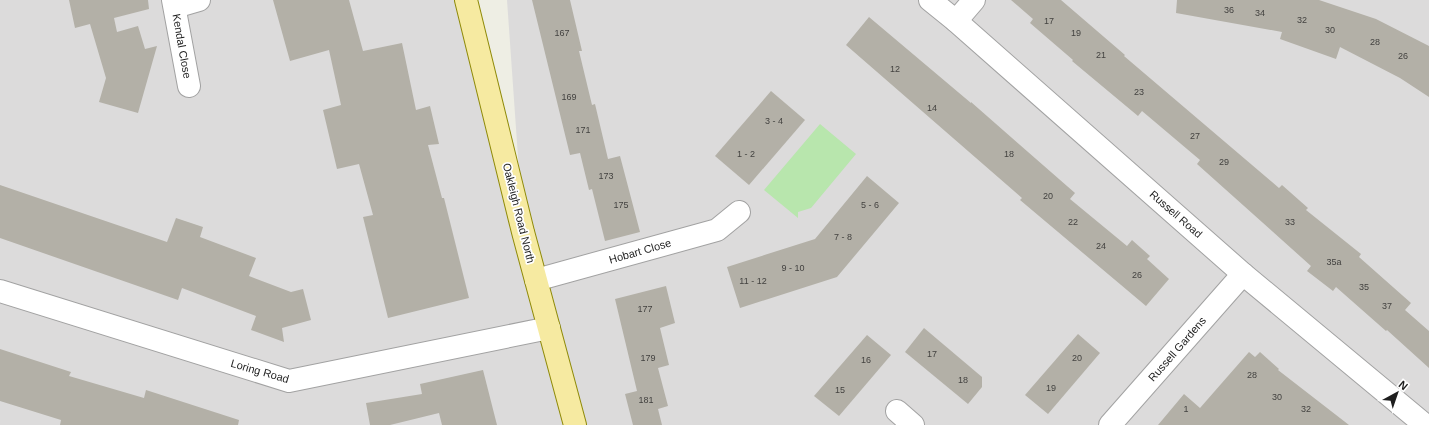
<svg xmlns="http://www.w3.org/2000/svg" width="1429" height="425" font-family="Helvetica,sans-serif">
<rect width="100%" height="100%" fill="#eeeee4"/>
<!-- residential -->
<polygon fill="#dcdbdb" points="0,0 466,0 523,228 507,0 1429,0 1429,425 0,425"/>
<!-- grass -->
<polygon fill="#b8e6ad" points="820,124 856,154 811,208 798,212 798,218 764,190"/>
<!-- building -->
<g fill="#b3b0a7">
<polygon points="69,0 148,0 149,9 114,18 117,32 138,26 145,49 157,46 138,113 99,102 106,78 90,24 75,28"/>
<polygon points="273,0 349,0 363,51 402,43 416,110 430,106 439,144 428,145 442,198 444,198 469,298 388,318 363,217 373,215 359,164 337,169 323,110 341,105 329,50 290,61"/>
<polygon points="532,0 570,0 582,51 579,51 592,105 595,104 608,159 620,156 640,232 605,241 592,189 589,190 580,153 570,155"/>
<polygon points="1011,0 1061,0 1125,55 1124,56 1279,188 1282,185 1308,208 1306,210 1361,254 1359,257 1411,303 1405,310 1429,331 1429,368 1387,330 1386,331 1336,287 1333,291 1307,271 1311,266 1197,164 1200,160 1142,111 1138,116 1072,61 1073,60 1030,23 1033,19"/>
<polygon points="1177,0 1319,0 1376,19 1429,46 1429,97 1400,78 1340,47 1336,59 1280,39 1282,32 1176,13"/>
<polygon points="869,17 971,103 971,102 1075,193 1070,199 1127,246 1132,240 1150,256 1147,259 1169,279 1146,306 1020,200 1022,198 846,45"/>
<polygon points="771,91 805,120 749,185 715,156"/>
<polygon points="867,176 899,203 837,277 740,308 727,267 815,239"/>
<polygon points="0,185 167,242 176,218 203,227 200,237 256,258 249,276 291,292 303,289 311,320 282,328 284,342 251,330 256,316 182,288 178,300 0,238"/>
<polygon points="666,286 675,323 660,328 669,365 658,368 668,406 658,409 662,425 633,425 625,394 637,391 615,299"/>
<polygon points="924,328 982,377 982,387 968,404 905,352"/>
<polygon points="1078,334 1100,353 1048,414 1025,395"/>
<polygon points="867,335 891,355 839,416 814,396"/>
<polygon points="0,349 71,372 69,376 144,398 146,390 239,420 238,425 60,425 61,420 0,401"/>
<polygon points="1249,352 1255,357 1260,352 1279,369 1278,370 1349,425 1158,425 1184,394 1200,408"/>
<polygon points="483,370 497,425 442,425 439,413 390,425 370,425 366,403 422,394 420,384"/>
</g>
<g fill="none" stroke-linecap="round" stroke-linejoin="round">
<!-- minor casing -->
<g stroke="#a2a2a2" stroke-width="24">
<g id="minor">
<polyline points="173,0 189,86"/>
<polyline points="930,0 956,21 1243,274 1425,425"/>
<polyline points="175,7 199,0"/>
<polyline points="956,21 974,0"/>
<polyline points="536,280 717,230 739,212"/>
<polyline points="0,291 289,381 549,328"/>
<polyline points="897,411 913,425"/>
<polyline points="1110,425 1243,274"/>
</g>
</g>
<!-- major casing -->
<g stroke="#8f8a09" stroke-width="24">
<polyline id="major" points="466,0 523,232 575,425"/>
</g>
<!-- minor -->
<use href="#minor" stroke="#fff" stroke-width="22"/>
<!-- major -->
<use href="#major" stroke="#f6eaa1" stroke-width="22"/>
</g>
<g text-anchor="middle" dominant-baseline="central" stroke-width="3.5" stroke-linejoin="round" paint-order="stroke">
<!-- number labels -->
<g font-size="9" fill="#434240">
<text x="1229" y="10">36</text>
<text x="1260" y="13">34</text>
<text x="1302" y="20">32</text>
<text x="1049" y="21">17</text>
<text x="1330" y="30">30</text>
<text x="562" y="33">167</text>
<text x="1076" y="33">19</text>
<text x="1375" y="42">28</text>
<text x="1101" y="55">21</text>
<text x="1403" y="56">26</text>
<text x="895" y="69">12</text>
<text x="1139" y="92">23</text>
<text x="569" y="97">169</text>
<text x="932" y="108">14</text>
<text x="774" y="121">3 - 4</text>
<text x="583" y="130">171</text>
<text x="1195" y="136">27</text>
<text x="746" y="154">1 - 2</text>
<text x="1009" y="154">18</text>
<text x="1224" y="162">29</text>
<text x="606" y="176">173</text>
<text x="1048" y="196">20</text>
<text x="621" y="205">175</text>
<text x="870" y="205">5 - 6</text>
<text x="1073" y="222">22</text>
<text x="1290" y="222">33</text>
<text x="843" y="237">7 - 8</text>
<text x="1101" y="246">24</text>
<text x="1334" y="262">35a</text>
<text x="793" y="268">9 - 10</text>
<text x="1137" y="275">26</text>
<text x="753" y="281">11 - 12</text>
<text x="1364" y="287">35</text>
<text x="1387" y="306">37</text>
<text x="645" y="309">177</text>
<text x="932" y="354">17</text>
<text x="648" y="358">179</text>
<text x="1077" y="358">20</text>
<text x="866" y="360">16</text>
<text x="1252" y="375">28</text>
<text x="963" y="380">18</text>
<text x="1051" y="388">19</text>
<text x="840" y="390">15</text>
<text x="1277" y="397">30</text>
<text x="646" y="400">181</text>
<text x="1186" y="409">1</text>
<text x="1306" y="409">32</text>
</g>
<!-- street labels -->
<g font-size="11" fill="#1e1e1e" stroke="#fff">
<text transform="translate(182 46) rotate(80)">Kendal Close</text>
<text transform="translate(519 213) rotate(76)">Oakleigh Road North</text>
<text transform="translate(1176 214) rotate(41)">Russell Road</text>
<text transform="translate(640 251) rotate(-16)">Hobart Close</text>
<text transform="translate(1177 349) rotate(-49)">Russell Gardens</text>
<text transform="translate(260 371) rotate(16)">Loring Road</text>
</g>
</g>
<!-- north arrow -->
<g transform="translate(1397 393) rotate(40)" stroke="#ffffff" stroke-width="3" paint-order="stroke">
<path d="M0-3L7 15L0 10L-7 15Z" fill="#1e1e1e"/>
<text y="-6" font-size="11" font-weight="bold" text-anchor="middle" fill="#1e1e1e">N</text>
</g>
</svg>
